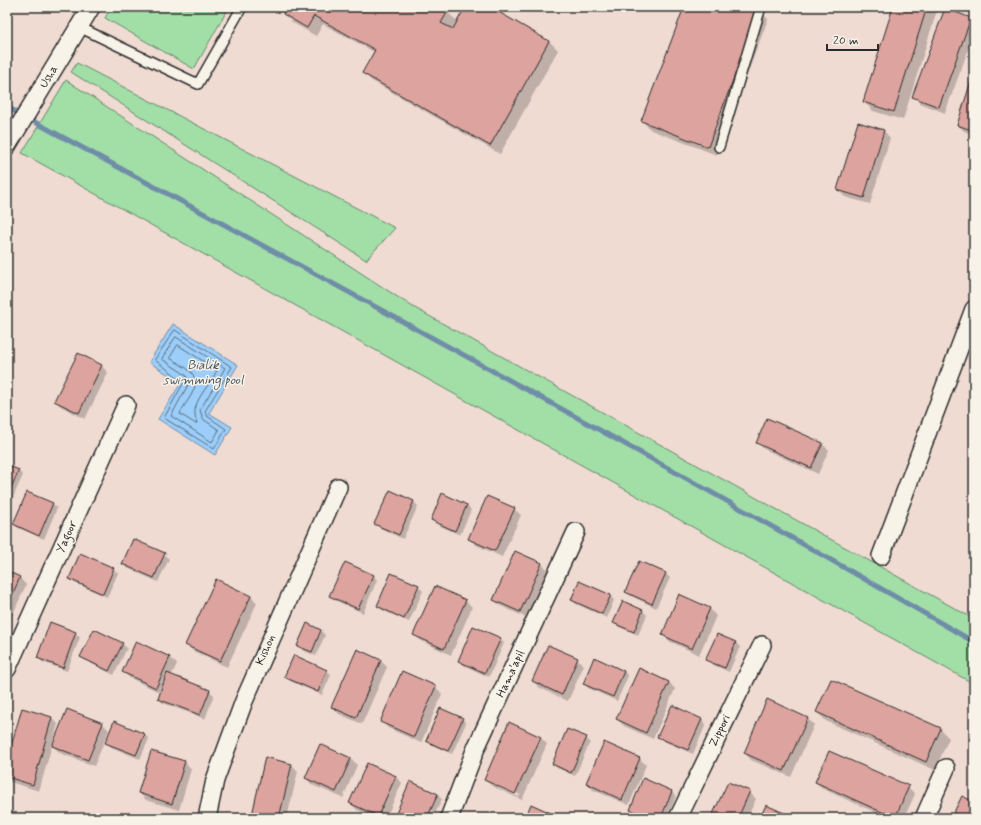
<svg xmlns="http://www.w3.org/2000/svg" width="981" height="825" font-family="Mynerve,sans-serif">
<rect width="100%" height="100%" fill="#efdbd2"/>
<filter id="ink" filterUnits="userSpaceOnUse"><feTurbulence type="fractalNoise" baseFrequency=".025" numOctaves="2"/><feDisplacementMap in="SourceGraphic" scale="8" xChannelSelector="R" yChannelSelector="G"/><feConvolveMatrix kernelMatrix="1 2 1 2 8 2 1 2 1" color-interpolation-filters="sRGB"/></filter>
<g filter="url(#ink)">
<!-- green -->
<g fill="#a1dfa7" stroke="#668569">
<polygon points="111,7 229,7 194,69 105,18"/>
<polygon points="77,63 395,228 366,260 71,72"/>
<polygon points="66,80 413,307 974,619 974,684 22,153"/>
</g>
<!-- water -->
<polygon fill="#9ccef9" stroke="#6f8da7" points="173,324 238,365 209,413 232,427 215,455 158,419 181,383 149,362"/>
<!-- shadow -->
<g fill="#0003" fill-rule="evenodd">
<polygon points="288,7 439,7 447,12 458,22 466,7 488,7 549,41 558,50 500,154 372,81 363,73 374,52 323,24 316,36 293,23 284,14"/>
<polygon points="685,7 750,7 759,10 768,19 717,155 651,130 642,121"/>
<polygon points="894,7 938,7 903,120 873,111 864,102"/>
<polygon points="971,19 974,22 974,34 945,113 920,103 914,96"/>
<polygon points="974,75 974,135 964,131 958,125"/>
<polygon points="884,131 890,138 870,204 845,197 838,190"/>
<polygon points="78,354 102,366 108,373 85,419 62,407 55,401"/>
<polygon points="757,442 822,444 829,450 818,474 764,449"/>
<polygon points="7,466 18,471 23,475 7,511"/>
<polygon points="390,491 414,502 418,506 403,539 380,528 376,524"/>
<polygon points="28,493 53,504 57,508 44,539 18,528 14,524"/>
<polygon points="467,505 471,510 460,535 436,524 432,520"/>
<polygon points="514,509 521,515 502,557 476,545 469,539"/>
<polygon points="133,540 164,554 169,559 158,582 127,568 123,564"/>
<polygon points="542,564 548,570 527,618 501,606 494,600"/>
<polygon points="113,569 118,573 107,597 74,583 70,578"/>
<polygon points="7,572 20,578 26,585 9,623 7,622"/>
<polygon points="665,573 670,578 656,608 631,596 626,592"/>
<polygon points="373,575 377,580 363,613 335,600 331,596"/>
<polygon points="418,586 423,591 409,622 382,610 378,606"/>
<polygon points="251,596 257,603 227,667 193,651 186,644"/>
<polygon points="610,596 614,600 607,618 576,604 572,600"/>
<polygon points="465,600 472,607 451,655 421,641 415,635"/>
<polygon points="623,602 643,611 647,615 638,635 619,627 614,622"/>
<polygon points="710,609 716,616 699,655 669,641 663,635"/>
<polygon points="307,625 321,631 325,635 316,656 302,650 298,646"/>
<polygon points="75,633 80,637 67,671 42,662 38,657"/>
<polygon points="717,635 736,643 740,647 729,672 711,664 707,659"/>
<polygon points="500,639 504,643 489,677 463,665 459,661"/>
<polygon points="136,642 170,658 177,664 171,676 209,691 214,695 205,719 163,703 159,699 161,693 130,678 123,672"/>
<polygon points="122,644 127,648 114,675 86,661 81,657"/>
<polygon points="295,656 327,670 331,675 322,695 290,681 286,677"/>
<polygon points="577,659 584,665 568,701 540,688 533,681"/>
<polygon points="381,661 387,667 362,724 339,714 332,707"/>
<polygon points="624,671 628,676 617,701 588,688 584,683"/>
<polygon points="403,672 436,687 442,694 421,743 388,728 381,721"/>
<polygon points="669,682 675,689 653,739 624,726 617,719"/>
<polygon points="817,712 940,729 949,738 935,770 826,721"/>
<polygon points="51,717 58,724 39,791 10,782 7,779 7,764"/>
<polygon points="807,718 814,725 791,777 751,760 745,753"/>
<polygon points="462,719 466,723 452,754 431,745 427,741"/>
<polygon points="702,719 706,724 693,754 663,741 659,736"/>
<polygon points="102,723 109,730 94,766 60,753 53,746"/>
<polygon points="144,734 149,739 140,759 111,747 107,743"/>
<path d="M540,737L547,744L522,800L492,786L485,780ZM491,782L520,795L519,797L491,784Z"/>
<polygon points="586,738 590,742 575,776 557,768 553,764"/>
<polygon points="152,752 185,762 191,769 179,810 146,800 139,793"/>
<polygon points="351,758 357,765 343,798 312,785 306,778"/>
<polygon points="640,759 646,765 629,805 593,790 587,783"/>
<polygon points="291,764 298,771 287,818 256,818 253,815"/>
<polygon points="395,776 402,783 386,818 375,818 357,810 350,803"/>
<polygon points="644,780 672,792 676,796 667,818 644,818 631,810"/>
<polygon points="816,782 908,787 915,794 904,818 888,818 823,789"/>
<polygon points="749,792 756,799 747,818 713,818"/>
<polygon points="437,795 442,799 433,818 396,818"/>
</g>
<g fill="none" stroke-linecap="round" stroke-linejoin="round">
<!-- shore -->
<g stroke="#586c7d" stroke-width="1">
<polygon points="175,330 232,367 205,411 207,416 226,429 214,449 164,418 184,382 155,360"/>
<polygon points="176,337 225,368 200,410 203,419 219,430 212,442 171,416 189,383 186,375 162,359"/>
<path d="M178,345L217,370C210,387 188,403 197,422L196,424L180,414C184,402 204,386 191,372C185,366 177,363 170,358Z"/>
</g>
<!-- stream -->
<path stroke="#6f8da7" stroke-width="5" d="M7,107C331,282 655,457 974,642"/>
</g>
<!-- building -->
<g fill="#dda39e" stroke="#2b2b2b">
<polygon points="287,7 441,7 448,11 441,23 453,29 465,7 490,7 549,41 490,146 362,73 375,50 314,16 307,28 283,14"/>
<polygon points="684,7 752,7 759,10 708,147 641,121"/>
<polygon points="893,7 927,7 894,112 863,102"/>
<polygon points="945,8 971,18 939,107 912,97"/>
<polygon points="974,72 974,131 957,125"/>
<polygon points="858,122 884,130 864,198 837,190"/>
<polygon points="78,353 102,365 79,413 54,401"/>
<polygon points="767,418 823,443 811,468 756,443"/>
<polygon points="7,465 19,470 7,497"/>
<polygon points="390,490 414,501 399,535 374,524"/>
<polygon points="27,492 53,503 39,536 13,524"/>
<polygon points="442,493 467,505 455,531 431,520"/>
<polygon points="487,496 515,508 495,551 468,539"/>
<polygon points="133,539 165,553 154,578 122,564"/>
<polygon points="515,551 542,563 520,612 493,600"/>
<polygon points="80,553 114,568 103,594 69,579"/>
<polygon points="639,561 666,573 652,604 625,592"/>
<polygon points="345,562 374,575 358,609 329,596"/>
<polygon points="7,571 20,577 7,607"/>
<polygon points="391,573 419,585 404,619 377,606"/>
<polygon points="216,579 251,596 220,661 185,645"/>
<polygon points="579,581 611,595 602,614 571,600"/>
<polygon points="435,586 466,600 444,649 413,635"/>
<polygon points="679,594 710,608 692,649 662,635"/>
<polygon points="623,601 643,610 634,632 613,623"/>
<polygon points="50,622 76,632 63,668 37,658"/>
<polygon points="307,623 321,630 312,652 297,646"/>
<polygon points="473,626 501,638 485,673 458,661"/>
<polygon points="94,629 123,643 109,671 80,657"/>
<polygon points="717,634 736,642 725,668 705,660"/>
<polygon points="136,641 170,657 156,688 122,672"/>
<polygon points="548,645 578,658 562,695 532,681"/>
<polygon points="357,649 381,660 356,718 331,707"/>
<polygon points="294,655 327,670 318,692 284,677"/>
<polygon points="594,657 624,671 613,697 583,684"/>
<polygon points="639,668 669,682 646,733 616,719"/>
<polygon points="402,671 436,686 414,737 380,722"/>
<polygon points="167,673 210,690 200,715 158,699"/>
<polygon points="831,679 941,728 926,762 816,712"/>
<polygon points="767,699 808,718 784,771 744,753"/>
<polygon points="672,705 702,719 688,750 657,737"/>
<polygon points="22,708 52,717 33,785 7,777 7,760"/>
<polygon points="440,708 463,718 448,751 426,741"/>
<polygon points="67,709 103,723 88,760 52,746"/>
<polygon points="114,721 145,734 136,755 105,743"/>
<polygon points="509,722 541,737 515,794 484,780"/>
<polygon points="567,729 587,737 571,773 552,764"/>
<polygon points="604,742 640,758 622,800 586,783"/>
<polygon points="320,744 351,758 336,792 305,778"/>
<polygon points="151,751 185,761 172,804 138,793"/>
<polygon points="829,751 909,786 895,818 815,782"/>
<polygon points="265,757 292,764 279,818 264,818 252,815"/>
<polygon points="367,763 396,776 378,816 349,803"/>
<polygon points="643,778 672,791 661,818 648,818 630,810"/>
<polygon points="410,781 438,794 427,818 394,818"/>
<polygon points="728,782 750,791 738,818 711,818"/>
<polygon points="962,796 974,802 974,818 951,818"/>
<polygon points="531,804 553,814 552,818 525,818"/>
<polygon points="766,805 793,817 792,818 760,818"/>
</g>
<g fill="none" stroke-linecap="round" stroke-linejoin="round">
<!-- lane casing -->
<g stroke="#2b2b2b" stroke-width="12">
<g id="lane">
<polyline points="79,27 198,84 242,7"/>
<polyline points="719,147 761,7"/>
</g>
</g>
<!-- street casing -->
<g stroke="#2b2b2b" stroke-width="20">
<g id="street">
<polyline points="7,146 91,7"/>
<polyline points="881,556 974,309"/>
<polyline points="7,669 126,405"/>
<polyline points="207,818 215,780 244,701 338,487"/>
<polyline points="449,818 476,748 576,532"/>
<polyline points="678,818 762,645"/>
<polyline points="924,818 946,768"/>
</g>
</g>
<!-- lane -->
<use href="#lane" stroke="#f7f3e8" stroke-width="9"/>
<!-- street -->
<use href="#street" stroke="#f7f3e8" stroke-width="17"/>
</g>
</g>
<g text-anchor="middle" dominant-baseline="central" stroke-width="3" stroke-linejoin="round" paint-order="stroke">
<!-- street labels -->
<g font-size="12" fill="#2b2b2b" stroke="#f7f3e8">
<text transform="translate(49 77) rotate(-59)">Usha</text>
<text transform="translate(67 537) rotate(-66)">Yagoor</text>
<text transform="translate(266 650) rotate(-66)">Kishon</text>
<text transform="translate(511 674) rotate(-65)">Hama'apil</text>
<text transform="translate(720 731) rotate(-64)">Zippori</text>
</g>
<!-- water labels -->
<g font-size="13" font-style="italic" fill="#47545e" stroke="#f7f3e8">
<text x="203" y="365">Bialik<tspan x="203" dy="15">swimming pool</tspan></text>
</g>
</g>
<!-- margin -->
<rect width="981" height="825" fill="none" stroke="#f7f3e8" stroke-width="24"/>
<rect x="12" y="12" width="957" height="801" fill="none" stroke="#2b2b2b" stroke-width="1.5" filter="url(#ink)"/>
<!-- scale -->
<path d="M827 44v6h51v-6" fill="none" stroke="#2b2b2b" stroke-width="2"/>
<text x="833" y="44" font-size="12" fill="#2b2b2b" stroke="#f7f3e8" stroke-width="3" paint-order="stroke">20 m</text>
</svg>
